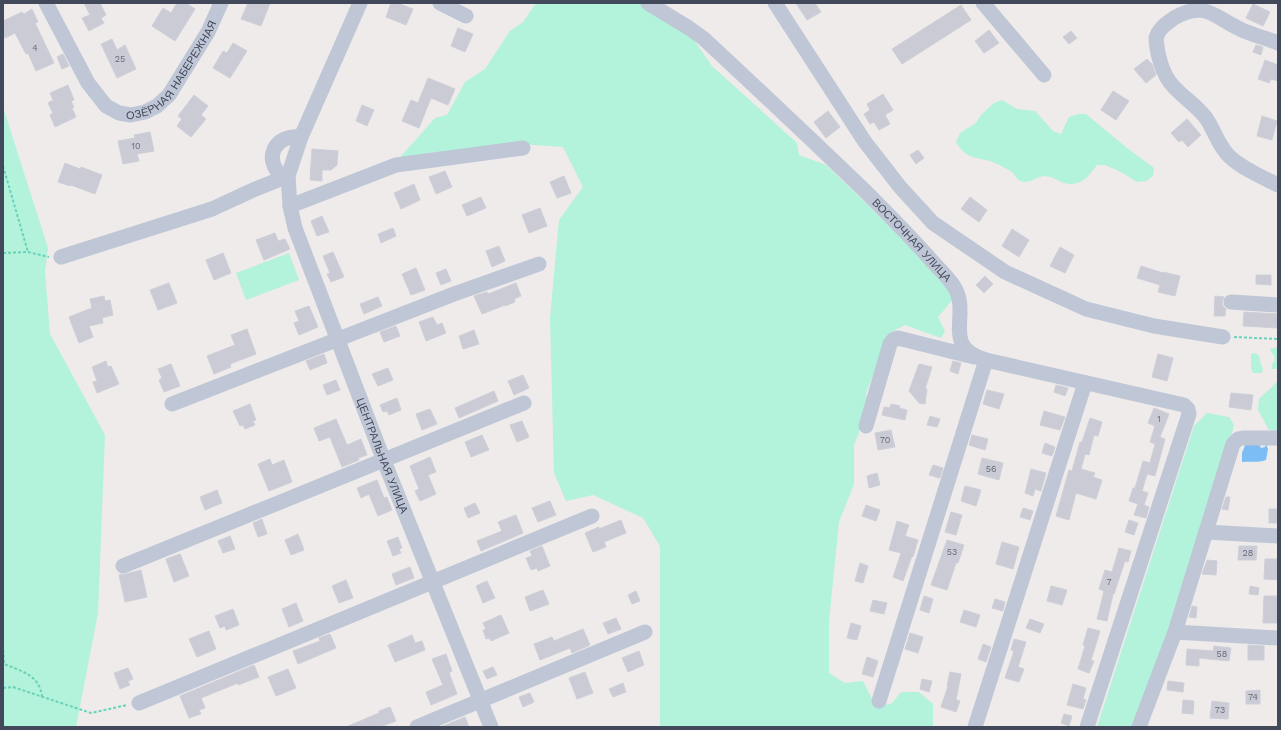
<svg xmlns="http://www.w3.org/2000/svg" width="1281" height="730" font-family="'Work Sans',sans-serif">
<rect width="100%" height="100%" fill="#eeebea"/>
<!-- green -->
<g fill="#b3f2db">
<polygon points="536,3 648,3 692,37 712,66 797,143 799,155 826,165 949,283 954,298 938,317 945,331 941,338 905,325 891,332 866,393 868,410 854,445 854,484 839,522 829,621 829,673 845,683 863,681 875,705 891,704 901,692 919,692 933,704 933,727 660,727 660,546 643,518 593,495 566,501 554,473 550,318 559,220 583,187 563,147 520,144 396,162 435,118 447,115 465,82 485,69 510,31 523,22"/>
<path d="M1002,100L1017,109L1035,111L1053,131L1061,134L1069,117L1078,114H1086L1127,148L1154,168L1153,176L1146,181L1137,182L1121,172L1105,165H1097C1091,172 1086,181 1077,183C1062,187 1058,177 1045,176C1036,176 1028,186 1019,180C1016,179 1015,175 1013,173C1009,170 1002,166 997,164C979,155 968,163 956,142L960,133L976,123L981,115L994,103Z"/>
<polygon points="3,107 48,248 45,272 50,334 105,435 98,613 76,727 3,727"/>
<polygon points="289,253 299,280 246,300 236,273"/>
<polygon points="1278,347 1278,369 1272,369 1272,364 1275,360 1274,355 1271,352 1270,349"/>
<polygon points="1255,353 1259,356 1261,365 1263,368 1262,373 1253,373 1251,368 1251,354"/>
<polygon points="1278,381 1278,431 1269,430 1258,410 1259,399"/>
<polygon points="1207,413 1229,417 1234,425 1218,485 1139,727 1097,727 1194,426"/>
</g>
<!-- water -->
<path fill="#7bbdf4" d="M1246,443L1259,444L1261,448L1265,447L1266,444L1268,449L1266,460C1257,463 1251,461 1242,462V453Z"/>
<!-- building -->
<g fill="#cacbd4" stroke="#cecfd8">
<polygon points="84,3 100,3 106,15 101,18 104,23 89,31 82,18 90,15"/>
<polygon points="177,3 186,3 195,9 175,41 152,26 163,8 171,13"/>
<polygon points="248,3 270,3 261,26 241,19"/>
<polygon points="391,3 397,3 413,9 406,25 386,17"/>
<polygon points="796,3 815,3 821,12 807,20"/>
<polygon points="1253,4 1270,12 1263,26 1246,18"/>
<polygon points="961,5 971,20 902,64 892,49"/>
<polygon points="32,9 38,22 35,23 54,63 36,71 28,53 26,54 15,33 5,38 3,33 3,21 22,12 24,14"/>
<polygon points="458,28 473,34 465,52 451,46"/>
<polygon points="989,30 999,43 984,53 975,41"/>
<polygon points="1071,31 1077,38 1069,44 1063,37"/>
<polygon points="112,39 117,50 125,45 136,69 117,78 101,44"/>
<polygon points="233,43 247,51 230,78 213,68 223,51 227,53"/>
<polygon points="1256,45 1263,47 1261,55 1253,52"/>
<polygon points="63,54 69,66 62,69 57,57"/>
<polygon points="1147,59 1152,64 1156,75 1146,83 1134,69"/>
<polygon points="1265,60 1278,65 1278,81 1271,79 1269,83 1258,79"/>
<polygon points="428,78 455,89 448,105 431,98 419,128 402,121 411,100 418,103"/>
<polygon points="68,85 74,100 71,101 74,107 72,108 76,117 55,127 50,115 53,113 48,103 53,100 50,93"/>
<polygon points="1113,91 1129,101 1116,120 1101,110"/>
<polygon points="883,94 893,110 885,115 890,124 879,130 874,122 870,124 864,114 870,110 867,104"/>
<polygon points="194,95 208,106 201,115 206,119 191,137 177,126 182,119 178,116"/>
<polygon points="362,105 374,110 367,126 356,121"/>
<polygon points="828,111 840,127 826,138 814,122"/>
<polygon points="1262,116 1277,121 1272,140 1257,136"/>
<polygon points="1187,119 1201,135 1188,147 1182,140 1179,142 1171,133"/>
<polygon points="150,132 154,151 137,154 139,161 123,164 118,141 135,138 134,135"/>
<polygon points="312,149 338,151 337,165 331,170 322,170 322,181 310,180"/>
<polygon points="918,150 924,158 916,164 910,155"/>
<polygon points="65,163 80,169 81,167 102,175 95,194 71,185 70,186 58,182"/>
<polygon points="445,171 452,187 436,194 429,177"/>
<polygon points="564,176 571,193 557,198 550,182"/>
<polygon points="414,184 420,200 401,209 394,193"/>
<polygon points="481,197 486,208 467,216 462,205"/>
<polygon points="970,197 987,210 979,222 961,209"/>
<polygon points="540,208 547,226 529,233 522,215"/>
<polygon points="322,216 329,232 317,236 311,221"/>
<polygon points="393,228 396,236 381,243 378,234"/>
<polygon points="1012,229 1029,240 1019,257 1002,246"/>
<polygon points="275,233 278,241 285,239 290,249 264,260 256,240"/>
<polygon points="499,246 505,261 492,267 486,251"/>
<polygon points="1060,247 1074,255 1065,273 1050,266"/>
<polygon points="333,252 344,277 331,282 327,274 330,273 323,256"/>
<polygon points="223,253 231,273 214,280 206,260"/>
<polygon points="1141,266 1163,273 1163,272 1180,276 1175,296 1158,292 1160,285 1137,278"/>
<polygon points="416,268 425,290 411,295 402,274"/>
<polygon points="446,269 451,281 441,285 436,273"/>
<polygon points="1256,275 1271,275 1271,285 1256,284"/>
<polygon points="985,276 993,284 984,293 976,285"/>
<polygon points="169,283 177,303 158,310 150,290"/>
<polygon points="516,283 521,296 514,299 515,302 505,306 505,305 482,314 474,296 487,292 488,294"/>
<polygon points="104,296 105,301 110,300 113,315 102,318 103,323 89,326 93,337 79,343 69,317 92,308 90,299"/>
<polygon points="1215,296 1224,297 1222,302 1223,306 1226,309 1225,316 1214,316"/>
<polygon points="378,297 382,306 364,314 360,304"/>
<polygon points="309,306 318,327 299,335 294,323 299,321 295,311"/>
<polygon points="1244,312 1278,314 1278,328 1243,326"/>
<polygon points="433,317 437,325 442,323 446,333 426,341 419,322"/>
<polygon points="396,326 400,336 384,342 380,332"/>
<polygon points="247,329 256,354 230,364 231,367 214,374 207,356 235,345 231,335"/>
<polygon points="474,330 479,344 463,349 459,336"/>
<polygon points="324,354 327,363 310,370 306,361"/>
<polygon points="1158,354 1173,358 1167,381 1152,377"/>
<polygon points="106,361 108,367 111,366 119,384 97,393 93,382 97,381 92,367"/>
<polygon points="953,361 961,363 958,374 950,371"/>
<polygon points="171,364 180,386 164,392 159,380 162,378 158,369"/>
<polygon points="919,364 932,367 925,389 927,389 925,404 919,403 909,391"/>
<polygon points="388,368 393,380 378,386 372,374"/>
<polygon points="523,375 529,388 514,395 508,381"/>
<polygon points="336,380 340,390 327,395 323,385"/>
<polygon points="1056,385 1068,388 1065,396 1054,392"/>
<polygon points="987,390 1004,394 999,409 983,404"/>
<polygon points="494,391 498,401 459,418 455,408"/>
<polygon points="1231,393 1253,395 1251,410 1229,407"/>
<polygon points="397,398 401,410 389,415 387,411 383,412 380,405"/>
<polygon points="250,404 256,420 253,421 255,425 245,429 243,425 240,426 233,411"/>
<polygon points="891,404 900,406 899,408 907,410 905,420 882,415 884,407 890,408"/>
<polygon points="1154,408 1169,414 1160,437 1165,439 1155,476 1147,474 1142,491 1148,493 1144,505 1149,507 1146,518 1134,515 1138,504 1129,501 1133,488 1135,488 1143,461 1150,463 1155,444 1150,442 1155,426 1148,423"/>
<polygon points="430,409 437,424 422,430 416,414"/>
<polygon points="1044,411 1065,417 1060,430 1040,425"/>
<polygon points="930,416 940,419 937,427 927,425"/>
<polygon points="1090,418 1102,422 1098,436 1094,435 1089,455 1085,454 1081,469 1095,473 1093,477 1102,480 1096,499 1076,493 1069,520 1056,516 1069,470 1072,471 1080,442 1082,442"/>
<polygon points="336,419 347,445 361,439 367,455 358,458 359,460 342,467 330,437 319,441 314,428"/>
<polygon points="522,421 529,437 517,442 510,425"/>
<polygon points="891,430 895,447 878,450 875,433"/>
<polygon points="482,435 489,450 471,457 465,442"/>
<polygon points="972,435 988,439 985,450 969,445"/>
<polygon points="1045,443 1055,447 1052,456 1042,453"/>
<polygon points="430,457 436,472 428,475 436,494 420,501 415,491 419,489 410,466"/>
<polygon points="982,458 1003,463 999,480 978,474"/>
<polygon points="270,459 272,465 284,460 292,482 269,491 258,464"/>
<polygon points="933,465 943,468 940,478 929,475"/>
<polygon points="1031,469 1046,473 1041,491 1035,489 1033,496 1025,493"/>
<polygon points="877,473 880,485 869,488 867,476"/>
<polygon points="377,480 384,498 387,497 392,510 378,516 369,494 361,498 357,488"/>
<polygon points="965,486 981,490 976,506 961,501"/>
<polygon points="217,490 222,503 205,510 200,497"/>
<polygon points="1226,497 1230,497 1228,510 1222,509"/>
<polygon points="550,501 556,515 538,522 532,508"/>
<polygon points="475,503 480,513 468,518 464,508"/>
<polygon points="866,505 880,510 876,521 862,516"/>
<polygon points="1023,508 1033,511 1030,520 1020,517"/>
<rect x="1269" y="509" width="9" height="14"/>
<polygon points="951,512 962,515 956,535 945,532"/>
<polygon points="516,515 523,533 481,551 477,541 502,531 498,522"/>
<polygon points="262,519 267,534 258,537 253,523"/>
<polygon points="621,520 626,533 604,542 606,547 593,552 585,533 599,527 599,529"/>
<polygon points="1129,520 1138,523 1134,535 1125,532"/>
<polygon points="897,521 909,525 905,536 918,540 913,557 912,556 903,581 893,577 901,553 889,550"/>
<polygon points="298,534 304,550 291,555 285,540"/>
<polygon points="230,536 235,549 223,553 218,541"/>
<polygon points="398,537 402,548 399,549 401,553 393,556 387,541"/>
<polygon points="947,540 964,545 958,563 956,563 947,590 931,585"/>
<polygon points="1002,542 1019,547 1013,569 996,564"/>
<polygon points="542,546 550,566 538,571 537,568 531,570 526,558 532,556 530,551"/>
<polygon points="1239,546 1257,546 1256,560 1238,560"/>
<polygon points="1119,548 1131,551 1128,562 1125,561 1114,594 1113,594 1107,621 1097,619 1104,591 1099,589 1105,570 1112,572"/>
<polygon points="180,554 189,576 174,582 166,559"/>
<polygon points="1265,559 1278,559 1278,580 1264,579"/>
<polygon points="1207,560 1217,561 1216,575 1202,574"/>
<polygon points="860,563 868,566 863,583 855,581"/>
<polygon points="410,567 414,578 396,585 392,574"/>
<polygon points="141,570 147,597 125,602 119,575 126,574"/>
<polygon points="346,580 353,598 339,603 332,586"/>
<polygon points="487,581 495,598 483,603 476,586"/>
<polygon points="1051,586 1067,590 1062,605 1047,601"/>
<polygon points="1250,586 1259,588 1258,595 1249,594"/>
<polygon points="543,590 549,604 530,611 525,597"/>
<polygon points="636,591 640,601 632,604 628,595"/>
<polygon points="924,596 933,599 929,613 920,610"/>
<polygon points="1264,596 1278,596 1278,623 1263,623"/>
<polygon points="995,599 1005,602 1003,611 992,608"/>
<polygon points="873,600 887,603 884,614 870,611"/>
<polygon points="296,603 303,621 289,627 282,609"/>
<polygon points="1192,606 1197,607 1196,618 1189,617"/>
<polygon points="233,609 239,625 226,630 225,626 220,628 215,616"/>
<polygon points="964,610 980,615 976,627 960,622"/>
<polygon points="501,615 509,633 491,641 489,638 486,639 483,630 486,629 483,623"/>
<polygon points="616,618 621,629 608,634 603,623"/>
<polygon points="1030,619 1044,624 1040,633 1026,628"/>
<polygon points="851,623 861,626 857,640 847,638"/>
<polygon points="1088,628 1100,631 1091,660 1094,661 1089,673 1078,669 1085,646 1083,645"/>
<polygon points="583,629 590,645 572,653 570,648 540,660 534,644 552,637 554,641"/>
<polygon points="209,631 216,649 197,657 189,639"/>
<polygon points="910,633 923,637 918,653 905,649"/>
<polygon points="330,634 336,648 298,664 293,651 320,641 319,638"/>
<polygon points="412,635 415,643 422,641 425,650 395,662 388,645"/>
<polygon points="1014,639 1026,642 1018,667 1024,669 1019,682 1005,678 1014,651 1011,650"/>
<polygon points="983,644 991,647 986,662 978,659"/>
<polygon points="1248,645 1264,646 1264,660 1248,660"/>
<polygon points="1214,646 1231,648 1229,661 1199,658 1199,666 1186,665 1187,649 1213,651"/>
<polygon points="639,651 644,665 628,672 622,658"/>
<polygon points="446,654 452,671 449,673 457,694 431,705 426,692 443,685 432,659"/>
<polygon points="867,657 878,661 873,677 862,674"/>
<polygon points="254,665 259,677 238,685 238,683 201,698 205,708 199,710 201,714 189,718 180,696"/>
<polygon points="493,667 497,675 487,679 483,671"/>
<polygon points="128,668 133,679 128,681 130,685 120,689 114,673"/>
<polygon points="288,669 296,688 276,696 268,677"/>
<polygon points="585,672 593,693 577,699 569,678"/>
<polygon points="950,672 961,674 956,700 960,701 956,712 941,707 948,686 947,686"/>
<polygon points="922,679 932,681 929,692 920,689"/>
<polygon points="1168,681 1184,683 1183,692 1167,690"/>
<polygon points="623,683 626,692 613,697 609,689"/>
<polygon points="1073,684 1086,688 1083,699 1086,700 1083,709 1067,705"/>
<polygon points="1260,690 1260,704 1246,704 1246,691"/>
<polygon points="530,693 534,702 523,707 519,697"/>
<polygon points="1183,700 1194,701 1193,714 1182,713"/>
<polygon points="1212,701 1229,703 1228,719 1210,718"/>
<polygon points="390,707 396,721 380,727 346,727 379,713 379,711"/>
<polygon points="1064,714 1072,716 1069,726 1061,723"/>
<polygon points="465,717 469,727 441,727"/>
</g>
<g fill="none" stroke-linecap="round" stroke-linejoin="round">
<!-- path -->
<g stroke="#68d3b8" stroke-width="2" stroke-dasharray="3 2" stroke-linecap="butt">
<polyline points="3,166 28,252"/>
<polyline points="3,253 28,252 49,257"/>
<polyline points="1234,337 1278,339"/>
<polyline points="3,606 3,642"/>
<path d="M3,645L4,664C21,671 40,675 42,697"/>
<polyline points="3,688 13,687 91,713 127,705"/>
</g>
<!-- minor -->
<g stroke="#bfc6d5" stroke-width="15">
<path id="s1" d="M46,3L88,83L106,106L119,113L131,115L145,112L157,106L169,95L208,32L221,3"/>
<path id="s2" d="M360,3L301,137L288,176L290,206L295,228L384,461L491,727"/>
<polyline points="440,3 466,16"/>
<path id="s3" d="M648,3L689,28L703,38C758,89 812,140 866,192C888,214 910,236 931,260C938,268 947,276 953,285C973,313 939,347 986,360L1184,405L1188,409L1189,414L1087,727"/>
<polyline points="775,3 865,142 900,187 933,223 1005,272 1086,309 1154,326 1223,337"/>
<polyline points="983,3 1044,75"/>
<path d="M1278,43C1266,38 1252,35 1240,29C1214,17 1205,0 1174,18C1166,24 1159,28 1156,38C1157,54 1162,74 1173,86C1184,98 1197,106 1206,118C1215,131 1218,146 1230,157C1243,169 1262,177 1278,185"/>
<path d="M284,178C262,161 273,134 301,137"/>
<polyline points="290,206 396,165 523,148"/>
<polyline points="61,257 212,209 253,190 288,176"/>
<polyline points="1231,302 1278,305"/>
<polyline points="172,404 454,294 539,264"/>
<polyline points="866,426 890,344 894,339 898,338 974,357"/>
<polyline points="1206,532 1278,536"/>
<polyline points="123,566 524,403"/>
<polyline points="1175,632 1278,638"/>
<polyline points="879,701 986,360"/>
<polyline points="139,703 592,516"/>
<polyline points="417,727 645,632"/>
<polyline points="975,727 1085,383"/>
<polyline points="1139,727 1175,632 1233,444 1238,439 1243,438 1278,438"/>
</g>
</g>
<g text-anchor="middle" dominant-baseline="central" stroke-width="3" stroke-linejoin="round" paint-order="stroke">
<!-- number labels -->
<g font-size="9" fill="#646a78">
<text x="35" y="48">4</text>
<text x="120" y="59">25</text>
<text x="136" y="146">10</text>
<text x="1159" y="419">1</text>
<text x="885" y="440">70</text>
<text x="991" y="469">56</text>
<text x="952" y="552">53</text>
<text x="1248" y="553">28</text>
<text x="1109" y="582">7</text>
<text x="1222" y="654">58</text>
<text x="1253" y="697">74</text>
<text x="1220" y="710">73</text>
</g>
<!-- street labels -->
<g font-size="11" fill="#42495a" stroke="#fff">
<text stroke="none"><textPath href="#s1" startOffset="209">ОЗЁРНАЯ НАБЕРЕЖНАЯ</textPath></text>
<text stroke="none"><textPath href="#s3" startOffset="356">ВОСТОЧНАЯ УЛИЦА</textPath></text>
<text stroke="none"><textPath href="#s2" startOffset="484">ЦЕНТРАЛЬНАЯ УЛИЦА</textPath></text>
</g>
</g>
<!-- border -->
<rect width="1281" height="730" fill="none" stroke="#42495a" stroke-width="8"/>
</svg>
